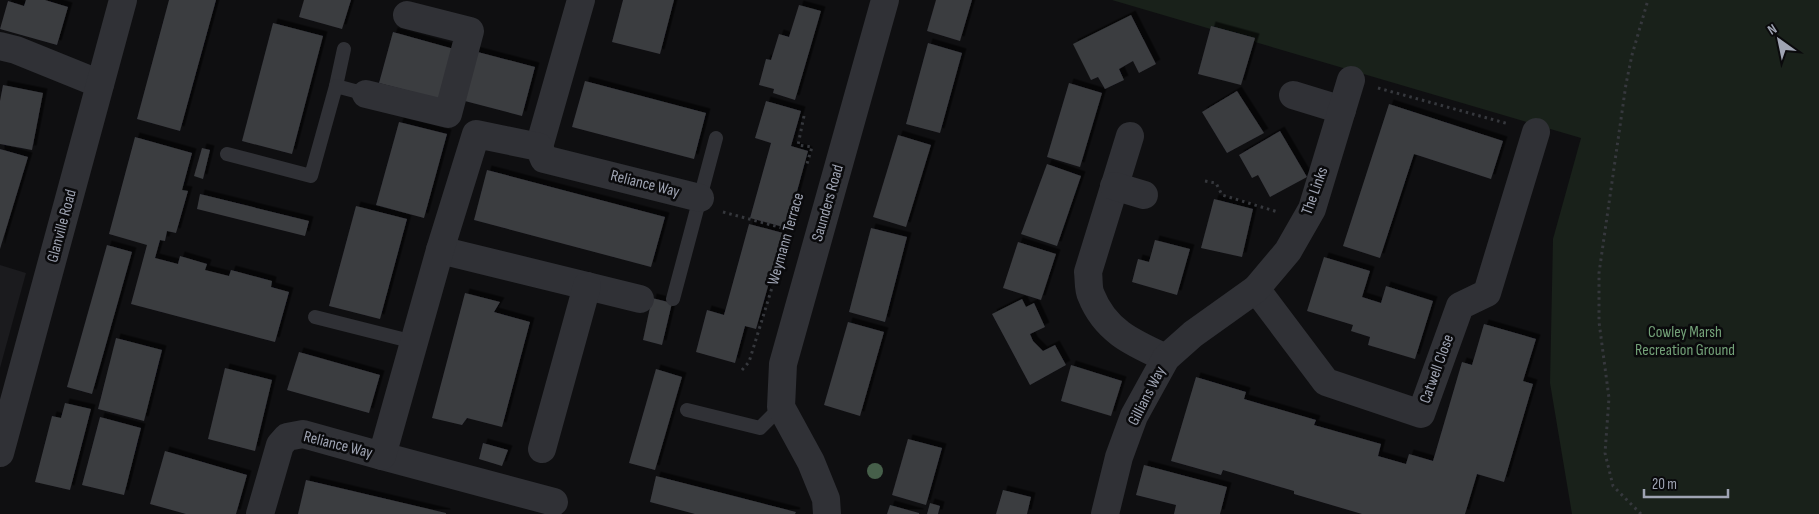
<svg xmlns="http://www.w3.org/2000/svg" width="1819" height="514" font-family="'Sofia Sans Condensed',sans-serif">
<defs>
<filter id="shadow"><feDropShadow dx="4.5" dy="-4.5" stdDeviation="0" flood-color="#0009"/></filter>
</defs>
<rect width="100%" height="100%" fill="#0f0f11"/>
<!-- built -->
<polygon fill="#1b1b1e" points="0,265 26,273 0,368"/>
<!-- green -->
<polygon fill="#19211a" points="1112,0 1819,0 1819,514 1572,514 1550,383 1553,239 1581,138"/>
<!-- building -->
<g fill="#3b3c41" filter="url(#shadow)">
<polygon points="26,0 45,0 68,7 57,45 0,29 8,1 24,6"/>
<polygon points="169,0 216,0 180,131 137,119"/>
<polygon points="304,0 351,0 342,29 299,17"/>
<polygon points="623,0 674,0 660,54 612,42"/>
<polygon points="936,0 972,0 960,41 927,31"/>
<polygon points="799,5 821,11 795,100 773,93 774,89 759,85 766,59 771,60 779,34 789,37"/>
<polygon points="1131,15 1156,64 1139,73 1133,61 1119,69 1124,80 1105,89 1098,77 1091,80 1073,44"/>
<polygon points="273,23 323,36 292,154 242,141"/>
<polygon points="1211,26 1255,38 1241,85 1198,74"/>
<polygon points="393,32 454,49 440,99 379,83"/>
<polygon points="928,43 962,53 940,133 906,124"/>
<polygon points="474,51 535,67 522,116 461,100"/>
<polygon points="585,81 706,113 694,159 572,127"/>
<polygon points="1069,83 1102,93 1080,167 1047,157"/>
<polygon points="3,85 43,93 32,150 0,144 0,101"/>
<polygon points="1237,91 1264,133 1227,153 1202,112"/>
<polygon points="766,101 801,111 791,146 808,151 787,228 750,218 771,143 755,138"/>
<polygon points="1389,104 1503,141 1491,179 1414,154 1380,258 1343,246"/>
<polygon points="399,122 447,134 424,218 376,205"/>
<polygon points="1280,131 1307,177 1270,197 1258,175 1252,178 1239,155"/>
<polygon points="898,135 931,145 906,227 873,217"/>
<polygon points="135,137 192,153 182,190 188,191 176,233 167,231 165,241 160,240 155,258 178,264 180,256 207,264 205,270 229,276 231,270 272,281 271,287 289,292 275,342 131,304 147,245 109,234"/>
<polygon points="202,148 210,150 203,179 194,176"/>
<polygon points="0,149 28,157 0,249"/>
<polygon points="1047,164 1081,176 1057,246 1021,234"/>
<polygon points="487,170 665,217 651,267 474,220"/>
<polygon points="200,194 309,221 305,236 197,209"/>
<polygon points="1214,199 1253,209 1242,257 1201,248"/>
<polygon points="356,206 407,219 380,319 329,306"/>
<polygon points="749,224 783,233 756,329 745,326 735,363 696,352 707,310 724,315"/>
<polygon points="871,228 907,237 885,322 849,312"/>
<polygon points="1155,240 1190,249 1177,295 1132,282 1138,259 1149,262"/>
<polygon points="1018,242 1056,254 1041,300 1003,288"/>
<polygon points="107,245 132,252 92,394 67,387"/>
<polygon points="1324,257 1370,271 1362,297 1381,303 1386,286 1433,301 1415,359 1368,345 1370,337 1351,331 1353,325 1307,311"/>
<polygon points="465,293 500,302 494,312 530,322 502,427 467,418 462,425 432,418"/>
<polygon points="652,298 672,303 662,345 643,340"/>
<polygon points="1022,299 1026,307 1034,303 1045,327 1030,334 1033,341 1043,351 1055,345 1066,365 1030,385 992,314"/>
<polygon points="848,322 884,332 860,416 824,405"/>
<polygon points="1484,324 1536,339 1523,381 1533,384 1504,482 1477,474 1465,514 1362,514 1294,494 1294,491 1223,470 1221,475 1171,461 1196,377 1246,392 1244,399 1316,420 1314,425 1381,444 1378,456 1406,464 1409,454 1433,461 1462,362 1472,365"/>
<polygon points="116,338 162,350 144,421 98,409"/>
<polygon points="299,352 380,375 369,413 287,390"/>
<polygon points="1071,365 1122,381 1111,416 1061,401"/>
<polygon points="225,368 272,380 255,451 208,439"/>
<polygon points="656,369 682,377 655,470 629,463"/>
<polygon points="65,403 91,409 70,490 35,482 52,416 61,418"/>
<polygon points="100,417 141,428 124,495 82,485"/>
<polygon points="908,439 942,448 926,505 892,495"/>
<polygon points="483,443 508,450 502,466 479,459"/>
<polygon points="165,451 247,475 236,514 186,514 150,504"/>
<polygon points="1144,465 1227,487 1220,514 1174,514 1176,505 1136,495"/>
<polygon points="656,476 796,512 795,514 695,514 650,502"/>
<polygon points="306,480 446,513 446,514 298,514"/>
<polygon points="1003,490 1031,497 1027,514 996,514"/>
<polygon points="930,503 940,506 938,514 927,514"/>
<polygon points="890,505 919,513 919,514 887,514"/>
</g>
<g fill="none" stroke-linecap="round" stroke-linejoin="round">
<!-- path -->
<g stroke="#36383d" stroke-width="3" stroke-dasharray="2.5 4" stroke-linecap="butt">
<polyline points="1378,88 1509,124"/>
<polyline points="804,116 798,145 812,147 806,167"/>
<polyline points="1205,181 1216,183 1222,195 1278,212"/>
<polyline points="723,212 790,230"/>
<polyline points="742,370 749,362 779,265"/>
<polyline points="1641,514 1613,486 1605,453 1609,398 1599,322 1599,273 1626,84 1632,55 1648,0"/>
</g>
<!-- service -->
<g stroke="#303136" stroke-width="14">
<polyline points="336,86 344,49"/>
<polyline points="227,154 311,176 336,86 366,94"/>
<polyline points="673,299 716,138"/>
<polyline points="315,317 414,342"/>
<polyline points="687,410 760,428 781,407"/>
</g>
<!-- minor -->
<g stroke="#303136" stroke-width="28">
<polyline points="0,46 16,50 100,84"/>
<polyline points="366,94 448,114 470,31 407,15"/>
<polyline points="1293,95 1342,110"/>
<path d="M1130,136L1088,272C1089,279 1088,289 1091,295C1105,331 1133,343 1166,358"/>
<polyline points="539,147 581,0"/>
<polyline points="1114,186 1144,195"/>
<polyline points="440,250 640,299"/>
<polyline points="1256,289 1326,382 1421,414 1460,306 1487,293 1536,132"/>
<polyline points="542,449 587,286"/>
<polyline points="0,453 123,0"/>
<polyline points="382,456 554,502"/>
<polyline points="260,514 280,445 287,437 303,434 382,456 440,250 476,134 539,147 544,159 700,198"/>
<polyline points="827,514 826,499 811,462 781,407 783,364 885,0"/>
<polyline points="1105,514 1119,457 1134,416 1166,358 1193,334 1256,289 1288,251 1312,209 1351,80"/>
</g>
</g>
<!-- trees -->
<circle fill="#465f4a" cx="875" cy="471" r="8"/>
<g text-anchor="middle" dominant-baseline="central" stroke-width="5" stroke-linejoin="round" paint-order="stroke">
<!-- street labels -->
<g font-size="16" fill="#9fa4b3" stroke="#0a0a0c">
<text transform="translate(645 184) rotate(14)">Reliance Way</text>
<text transform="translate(1315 191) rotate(-70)">The Links</text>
<text transform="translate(828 203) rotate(-74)">Saunders Road</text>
<text transform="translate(62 226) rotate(-75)">Glanville Road</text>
<text transform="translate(786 239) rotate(-74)">Weymann Terrace</text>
<text transform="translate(1437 369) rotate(-70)">Catwell Close</text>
<text transform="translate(1147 396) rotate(-63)">Gillians Way</text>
<text transform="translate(338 445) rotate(14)">Reliance Way</text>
</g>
<!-- park labels -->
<g font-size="16" fill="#73a178" stroke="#0a0a0c">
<text x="1685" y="332">Cowley Marsh<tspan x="1685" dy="18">Recreation Ground</tspan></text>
</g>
</g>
<!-- north arrow -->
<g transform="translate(1779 40) rotate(327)" stroke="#0a0a0c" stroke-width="4" paint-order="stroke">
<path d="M0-4L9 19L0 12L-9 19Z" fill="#9fa4b3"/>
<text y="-8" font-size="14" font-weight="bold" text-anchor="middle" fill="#9fa4b3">N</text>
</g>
<!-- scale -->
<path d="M1644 489v8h84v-8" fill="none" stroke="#9fa4b3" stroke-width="2.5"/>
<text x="1652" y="489" font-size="15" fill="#9fa4b3" stroke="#0a0a0c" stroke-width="4" paint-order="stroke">20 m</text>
</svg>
